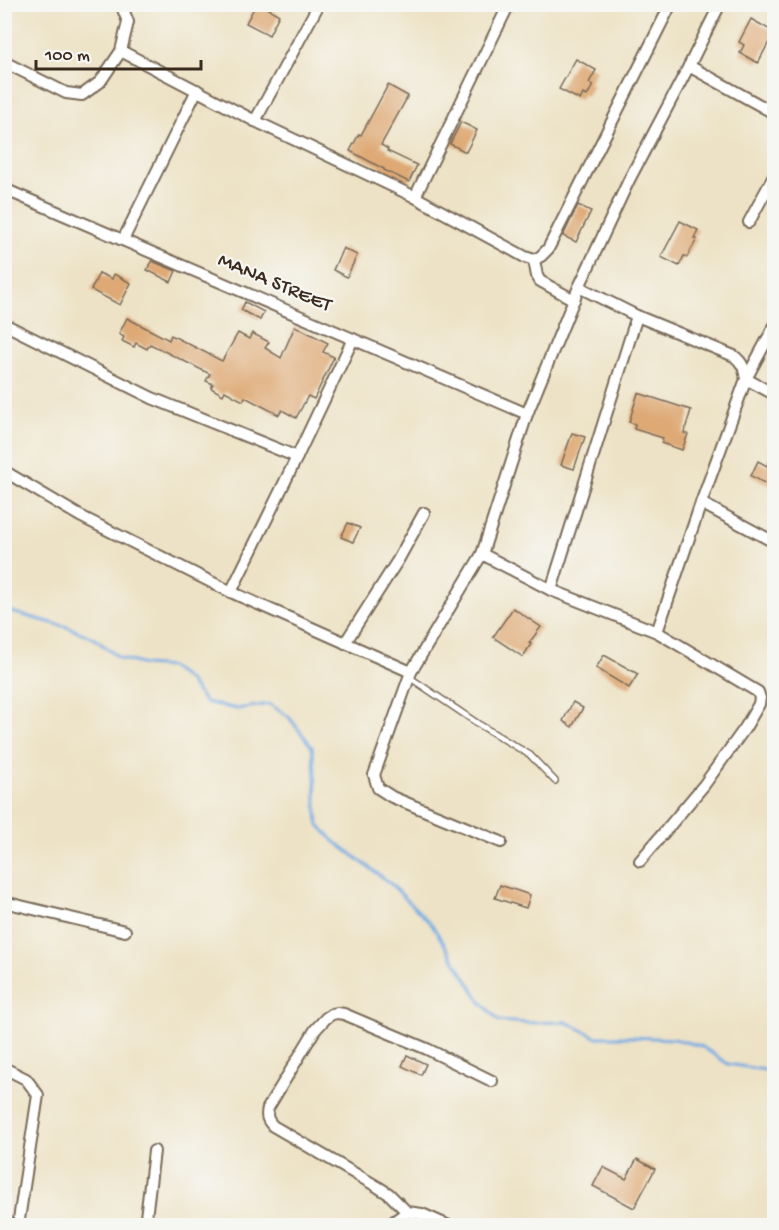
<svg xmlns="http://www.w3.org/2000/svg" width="779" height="1230" font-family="'Gochi Hand',sans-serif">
<rect width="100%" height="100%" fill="#f6f6f2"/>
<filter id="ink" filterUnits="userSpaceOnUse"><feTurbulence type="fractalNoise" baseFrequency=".0167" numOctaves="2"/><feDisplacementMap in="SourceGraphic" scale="12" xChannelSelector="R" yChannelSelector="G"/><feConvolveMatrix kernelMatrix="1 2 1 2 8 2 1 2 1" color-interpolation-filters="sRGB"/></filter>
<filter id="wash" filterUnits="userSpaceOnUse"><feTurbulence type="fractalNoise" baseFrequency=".008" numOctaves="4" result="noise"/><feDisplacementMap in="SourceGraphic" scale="24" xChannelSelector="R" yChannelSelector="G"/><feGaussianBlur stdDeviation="1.35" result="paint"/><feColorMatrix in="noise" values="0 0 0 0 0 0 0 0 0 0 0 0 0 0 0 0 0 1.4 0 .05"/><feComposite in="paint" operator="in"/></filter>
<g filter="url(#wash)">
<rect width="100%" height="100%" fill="#ede2c5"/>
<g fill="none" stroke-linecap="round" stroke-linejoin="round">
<!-- stream -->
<polyline stroke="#75aae3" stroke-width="3" points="4,610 67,627 95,639 119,658 144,665 170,667 189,681 205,702 237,709 269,704 288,716 312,747 315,770 316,803 318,824 334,841 391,884 432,925 481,1002 499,1021 527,1023 566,1022 596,1037 632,1037 674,1039 701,1046 728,1064 765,1070 774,1075"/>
</g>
<g id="blocks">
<!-- building -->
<g fill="#dea975">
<polygon points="256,4 261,4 279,15 269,35 246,23"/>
<polygon points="751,19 774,32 758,63 740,53 744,45 739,42"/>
<polygon points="576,59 596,70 589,83 593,85 587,96 583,94 580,100 559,89"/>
<polygon points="388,85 408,96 381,145 388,149 387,151 417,165 409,182 384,170 384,169 350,151 359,134 361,135"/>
<polygon points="461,122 477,130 466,152 450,144"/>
<polygon points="578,205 591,211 576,242 563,236"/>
<polygon points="680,221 698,230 694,238 697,239 687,257 684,256 679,266 661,257"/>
<polygon points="343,248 357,255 347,277 333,270"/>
<polygon points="152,261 176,271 171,282 147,270"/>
<polygon points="99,273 112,279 114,274 131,283 120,305 91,290"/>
<polygon points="245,302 264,312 260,320 241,310"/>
<polygon points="127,318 169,340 171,335 222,361 238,333 249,339 252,333 269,342 265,348 281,358 295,326 328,343 323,352 334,357 314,399 308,396 296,418 282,410 279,415 245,397 243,401 225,391 223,395 211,388 213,384 206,381 210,374 150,344 147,349 136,343 134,347 122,341 124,337 119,334"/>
<polygon points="638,393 691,410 684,433 688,434 682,450 661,443 663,438 634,429 635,424 629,422"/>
<polygon points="572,433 585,437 574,469 561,465"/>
<polygon points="774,452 774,488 751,476 758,461 767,466"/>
<polygon points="348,523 360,528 353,542 341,537"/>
<polygon points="513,608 541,627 529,643 531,644 523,657 493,637"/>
<polygon points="604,655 638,674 629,688 596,668"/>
<polygon points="573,702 583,708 572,727 563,721"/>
<polygon points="500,885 530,895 526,908 495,898"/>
<polygon points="407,1055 426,1064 421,1075 402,1066"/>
<polygon points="637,1159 655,1169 634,1208 593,1186 603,1167 626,1179"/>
</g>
</g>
</g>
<g filter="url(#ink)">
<use href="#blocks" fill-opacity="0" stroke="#796a58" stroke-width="1.5"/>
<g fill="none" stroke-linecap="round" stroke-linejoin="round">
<!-- lane casing -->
<g stroke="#796a58" stroke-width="8">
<polyline id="lane" points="409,677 480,725 530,755 555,781"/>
</g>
<!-- street casing -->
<g stroke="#796a58" stroke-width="14">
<g id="street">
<polyline points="121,51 255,121 415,197 525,257 534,260 541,256 548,249 671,4"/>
<polyline points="4,62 66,93 82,95 100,82 121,51 128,22 121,4"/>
<polyline points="689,66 774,113"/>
<polyline points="255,121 319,4"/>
<polyline points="4,189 527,414"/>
<polyline points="415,197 509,4"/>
<polyline points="749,222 774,176"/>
<polyline points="123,240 197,90"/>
<polyline points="534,260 537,276 540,281 574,300"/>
<path d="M579,287L637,316L734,356C743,363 744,368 746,379L774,394"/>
<polyline points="4,324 152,398 297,457"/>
<polyline points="4,471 80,516 231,592 411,672"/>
<polyline points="701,503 774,542"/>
<polyline points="482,554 551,590 657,632 758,692 760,698 759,704 745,728 704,785 640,861"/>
<polyline points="551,590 637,316"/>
<polyline points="231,592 297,457 353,339"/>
<polyline points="657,632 701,503 746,379 774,327"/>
<polyline points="345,643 398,560 424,513"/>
<polyline points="501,842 392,797 378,788 374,775 411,672 482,554 527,414 579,287 629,180 689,66 720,4"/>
<polyline points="4,902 125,931"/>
<polyline points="4,1068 26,1079 38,1095 18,1226"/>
<path d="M407,1212L389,1194L378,1187L273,1126C267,1120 266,1116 268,1108L315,1030L326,1018L332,1014L337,1013L344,1014L427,1049L492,1081"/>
<polyline points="145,1226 154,1151"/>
<polyline points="391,1226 393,1222 407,1212 422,1214 449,1226"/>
</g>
</g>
<!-- lane -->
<use href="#lane" stroke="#fff" stroke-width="5"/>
<!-- street -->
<use href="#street" stroke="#fff" stroke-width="10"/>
</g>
</g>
<g text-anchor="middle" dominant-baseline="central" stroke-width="4.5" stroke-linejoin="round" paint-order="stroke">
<!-- street labels -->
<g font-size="21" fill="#3b2a1e" stroke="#f6f6f2">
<text transform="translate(274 284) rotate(23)">MANA STREET</text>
</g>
</g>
<!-- margin -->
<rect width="779" height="1230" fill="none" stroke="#f6f6f2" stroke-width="24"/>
<!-- scale -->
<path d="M36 60v9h165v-9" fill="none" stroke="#3b2a1e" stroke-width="3"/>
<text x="45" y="60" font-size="18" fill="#3b2a1e" stroke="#f6f6f2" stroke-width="4.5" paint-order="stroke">100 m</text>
</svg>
